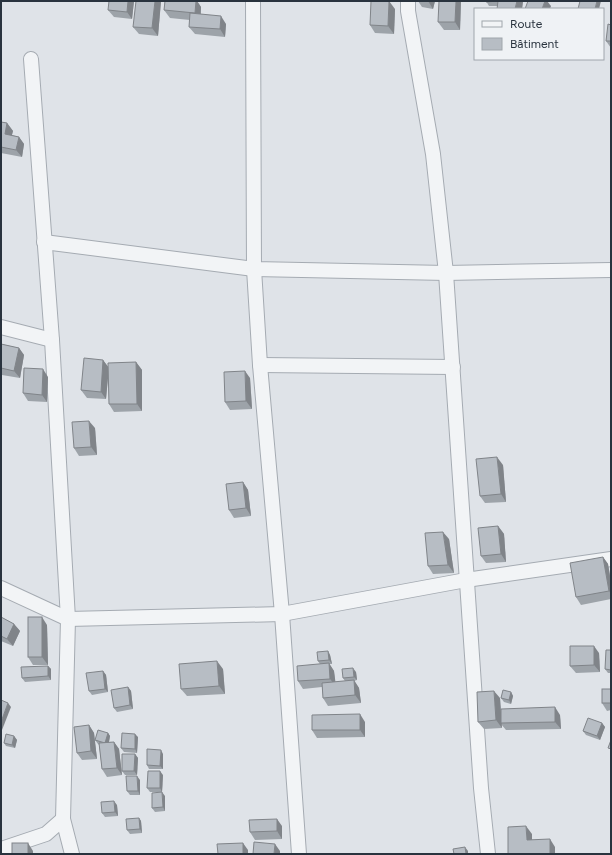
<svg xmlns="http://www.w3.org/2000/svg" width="612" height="855" font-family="Figtree,sans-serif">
<rect width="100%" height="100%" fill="#dfe3e8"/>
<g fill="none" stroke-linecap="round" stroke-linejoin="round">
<!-- street casing -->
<g stroke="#a5abb2" stroke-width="16">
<g id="street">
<polyline points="253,1 254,269 260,365 282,614 299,854"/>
<polyline points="408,1 408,11 433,154 446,273 481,788 488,854"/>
<polyline points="31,59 52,340 68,619 63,819 72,854"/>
<polyline points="44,242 254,269 446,273 611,270"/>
<polyline points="1,327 52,340"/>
<polyline points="260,365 453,367"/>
<polyline points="1,588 68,619 282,614 466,580 611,559"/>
<polyline points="1,849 46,834 63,819"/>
</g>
</g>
<!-- street -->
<use href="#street" stroke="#f2f4f6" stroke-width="14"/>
</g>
<!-- wall -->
<g fill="#9da3a9">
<polygon points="134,1 132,19 114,17 108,10"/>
<polygon points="161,1 158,36 139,34 133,27"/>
<polygon points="165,1 197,1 201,7 201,14 226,24 225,37 195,34 189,27 190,20 170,18 164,10"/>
<polygon points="418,1 435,1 433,9 422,7"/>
<polygon points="461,1 460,30 444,30 438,22"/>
<polygon points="486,1 523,1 522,9 497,9 497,6 489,6"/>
<polygon points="395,9 394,34 375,33 370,25"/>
<polygon points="611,25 611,48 606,41"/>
<polygon points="1,122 7,123 13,131 12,135 19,137 24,144 22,157 1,153"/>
<polygon points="1,344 19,348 24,355 20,378 2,375 1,373"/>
<polygon points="103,360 108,367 136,362 142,370 142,411 114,412 109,404 108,374 106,399 87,398 81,390"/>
<polygon points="48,377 47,402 28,401 23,393"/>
<polygon points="250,378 252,409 230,410 225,402"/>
<polygon points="95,428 97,455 79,456 74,448"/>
<polygon points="503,465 506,502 485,503 480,496"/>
<polygon points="243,482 248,490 251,516 234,518 229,510"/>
<polygon points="498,526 504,534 506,562 486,563 481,556"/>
<polygon points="449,539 454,573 433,574 428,566"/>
<polygon points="603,557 608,564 611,582 611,599 581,605 576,597"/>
<polygon points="1,617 14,624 20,631 13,646 1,641"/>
<polygon points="47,625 48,665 33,665 28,657"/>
<polygon points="611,650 611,673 608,673 605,669"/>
<polygon points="328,651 330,655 332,664 329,664 334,671 335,682 345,681 343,678 356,672 357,680 354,681 359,688 361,703 328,706 323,698 322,687 303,689 298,681 320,664 318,661"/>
<polygon points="599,653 600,672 576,673 570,666"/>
<polygon points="48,666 51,669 51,680 25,682 22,678"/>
<polygon points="223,669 225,694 187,696 181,689"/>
<polygon points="103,671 106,675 108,692 92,695 89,691"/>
<polygon points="128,687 131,691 133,709 117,712 114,708"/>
<polygon points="611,689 611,710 607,711 602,703"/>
<polygon points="511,692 513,696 511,704 504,702 501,698"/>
<polygon points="500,698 501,713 560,715 561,729 506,730 501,724 502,728 484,729 478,722"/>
<polygon points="365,722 365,737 317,738 312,730"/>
<polygon points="602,723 605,727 600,740 586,735 583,731"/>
<polygon points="89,725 94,733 97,759 82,760 77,753"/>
<polygon points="108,733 110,736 109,742 114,742 119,749 122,775 107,777 102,769 99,745 98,744 95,740"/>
<polygon points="14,736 17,740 15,748 6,746 4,743"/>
<polygon points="138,737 137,753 124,752 121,748"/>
<polygon points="135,754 138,758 137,775 125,775 122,771"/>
<polygon points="163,754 163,769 149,769 147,765"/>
<polygon points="163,775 162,792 150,792 147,788"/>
<polygon points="140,780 140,795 130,795 127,791"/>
<polygon points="165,796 165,811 155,812 152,808"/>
<polygon points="117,805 118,816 105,817 102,813"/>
<polygon points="139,818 141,821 142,833 130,834 127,830"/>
<polygon points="282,826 282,839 255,840 250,832"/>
</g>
<!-- shaded-wall -->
<g fill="#808489">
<polygon points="128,1 134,1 132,19 127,12"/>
<polygon points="155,1 161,1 158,36 152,28"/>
<polygon points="196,1 197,1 201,7 200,21 195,13"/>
<polygon points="389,1 395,9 394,34 388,26"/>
<polygon points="428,1 435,1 433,9"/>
<polygon points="456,1 461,1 460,30 455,22"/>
<polygon points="517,1 523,1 522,9 515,9"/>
<polygon points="545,1 547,1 551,6 550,9 542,9"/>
<polygon points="597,1 601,1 599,9 595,9"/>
<polygon points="221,16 226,24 225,37 220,29"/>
<polygon points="7,123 13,131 10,141 5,134"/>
<polygon points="19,137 24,144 22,157 16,150"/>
<polygon points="19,348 24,355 20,378 14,371"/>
<polygon points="103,360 109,368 106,399 101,392"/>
<polygon points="136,362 142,370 142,411 137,404"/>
<polygon points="43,369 48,377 47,402 42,395"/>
<polygon points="245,371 250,378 252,409 246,401"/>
<polygon points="89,421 95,428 97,455 91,447"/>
<polygon points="497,457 503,465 506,502 501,494"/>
<polygon points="243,482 248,490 251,516 246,508"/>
<polygon points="498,526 504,534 506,562 501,554"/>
<polygon points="443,532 449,539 454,573 448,565"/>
<polygon points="603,557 608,564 611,582 611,594 609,591"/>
<polygon points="42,617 47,625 48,665 42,657"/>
<polygon points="14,624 20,631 13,646 7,639"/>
<polygon points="594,646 599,653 600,672 594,665"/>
<polygon points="328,651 330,655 332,664 329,660"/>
<polygon points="217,661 223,669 225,694 219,686"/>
<polygon points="329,663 334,671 336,686 330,679"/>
<polygon points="48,666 51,669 51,680 48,676"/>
<polygon points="353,668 356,672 357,680 354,677"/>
<polygon points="103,671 106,675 108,692 105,689"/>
<polygon points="354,680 359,688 361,703 355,695"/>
<polygon points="128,687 131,691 133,709 130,705"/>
<polygon points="494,691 500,698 502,728 496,720"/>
<polygon points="511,692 513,696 511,704 509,700"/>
<polygon points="8,703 11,707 2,730 1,729 1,722"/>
<polygon points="555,707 560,715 561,729 555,722"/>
<polygon points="360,714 365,722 365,737 360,730"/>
<polygon points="602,723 605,727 600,740 597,736"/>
<polygon points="89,725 94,733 97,759 91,751"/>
<polygon points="108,733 110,736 108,747 105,743"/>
<polygon points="135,734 138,737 137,753 135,749"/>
<polygon points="14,736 17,740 15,748 12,745"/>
<polygon points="114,742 119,749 122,775 117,768"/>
<polygon points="161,750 163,754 163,769 160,766"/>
<polygon points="135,754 138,758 137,775 134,771"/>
<polygon points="160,771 163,775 162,792 160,788"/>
<polygon points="137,776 140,780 140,795 138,791"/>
<polygon points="162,792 165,796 165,811 163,807"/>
<polygon points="114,801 117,805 118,816 115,812"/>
<polygon points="139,818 141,821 142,833 140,829"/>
<polygon points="277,819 282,826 282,839 277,831"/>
<polygon points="526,826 532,834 532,847 527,840"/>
<polygon points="550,839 555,847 555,854 550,854"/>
<polygon points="28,843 33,851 33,854 28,854"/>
<polygon points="243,843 248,850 248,854 243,854"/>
<polygon points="275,844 280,851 280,854 274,854"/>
<polygon points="465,847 468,851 468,854 466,854"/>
</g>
<!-- building -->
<g fill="#b7bdc4" stroke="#808489">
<polygon points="109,1 128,1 127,12 108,10"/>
<polygon points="136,1 155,1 152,28 133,27"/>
<polygon points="165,1 196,1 195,13 164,10"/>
<polygon points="371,1 389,1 388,26 370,25"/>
<polygon points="439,1 456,1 455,22 438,22"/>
<polygon points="486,1 498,1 486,2"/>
<polygon points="498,1 517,1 515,9 497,9"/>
<polygon points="528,1 545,1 542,9 525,9"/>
<polygon points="580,1 597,1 595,9 578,9"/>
<polygon points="190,13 221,16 220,29 189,27"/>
<polygon points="608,24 611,25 611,41 606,41"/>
<polygon points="1,122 7,123 5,134 19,137 16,150 1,147"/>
<polygon points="1,344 19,348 14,371 1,368"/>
<polygon points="84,358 103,360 101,392 81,390"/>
<polygon points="136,362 137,404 109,404 108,363"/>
<polygon points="24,368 43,369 42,395 23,393"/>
<polygon points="245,371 246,401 225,402 224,372"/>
<polygon points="89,421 91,447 74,448 72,422"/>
<polygon points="497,457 501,494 480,496 476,459"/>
<polygon points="243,482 246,508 229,510 226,484"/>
<polygon points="498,526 501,554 481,556 478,528"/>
<polygon points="443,532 448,565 428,566 425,533"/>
<polygon points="603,557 609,591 576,597 570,563"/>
<polygon points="1,617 14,624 7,639 1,636"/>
<rect x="28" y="617" width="14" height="40"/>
<polygon points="570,646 594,646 594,665 570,666"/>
<polygon points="606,650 611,650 611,670 605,669"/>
<polygon points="328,651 329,660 318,661 317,652"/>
<polygon points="217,661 219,686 181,689 179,664"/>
<polygon points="329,663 330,679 298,681 297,666"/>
<polygon points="48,666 48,676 22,678 21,667"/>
<polygon points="353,668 354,677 343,678 342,669"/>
<polygon points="103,671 105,689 89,691 86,673"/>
<polygon points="354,680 355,695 323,698 322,683"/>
<polygon points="128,687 130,705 114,708 111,690"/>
<rect x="602" y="689" width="9" height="14"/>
<polygon points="503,690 511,692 509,700 501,698"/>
<polygon points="494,691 496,720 478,722 477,692"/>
<polygon points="1,700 8,703 1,722"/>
<polygon points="555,707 555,722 501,723 501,709"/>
<polygon points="360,714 360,730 312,730 312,715"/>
<polygon points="588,718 602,723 597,736 583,731"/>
<polygon points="89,725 91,751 77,753 74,727"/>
<polygon points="98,730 108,733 105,743 95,740"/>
<polygon points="122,733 135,734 135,749 121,748"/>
<polygon points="6,734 14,736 12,745 4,743"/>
<polygon points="611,740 611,749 608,748"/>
<polygon points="114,742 117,768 102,769 99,743"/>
<polygon points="147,749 161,750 160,766 147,765"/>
<polygon points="122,754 135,754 134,771 122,771"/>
<polygon points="148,771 160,771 160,788 147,788"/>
<polygon points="126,776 137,776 138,791 127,791"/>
<polygon points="162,792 163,807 152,808 152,793"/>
<polygon points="114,801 115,812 102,813 101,802"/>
<polygon points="139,818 140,829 127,830 126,819"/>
<polygon points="277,819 277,831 250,832 249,820"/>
<polygon points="526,826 527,840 550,839 550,854 508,854 508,827"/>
<polygon points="254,842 275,844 274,854 253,854"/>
<rect x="12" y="843" width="16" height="11"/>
<polygon points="243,843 243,854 218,854 217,844"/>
<polygon points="465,847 466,854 454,854 453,849"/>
</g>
<!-- border -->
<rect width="612" height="855" fill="none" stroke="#29333e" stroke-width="4"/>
<!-- legend -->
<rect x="474" y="8" width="130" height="52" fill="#eff2f5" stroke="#a0a6ac"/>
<rect x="482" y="21" width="20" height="6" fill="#f2f4f6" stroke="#a0a6ac"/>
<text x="510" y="28" font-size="12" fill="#29333e">Route</text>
<rect x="482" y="38" width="20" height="12" fill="#b7bdc4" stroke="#a0a6ac"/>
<text x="510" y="48" font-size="12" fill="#29333e">Bâtiment</text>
</svg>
